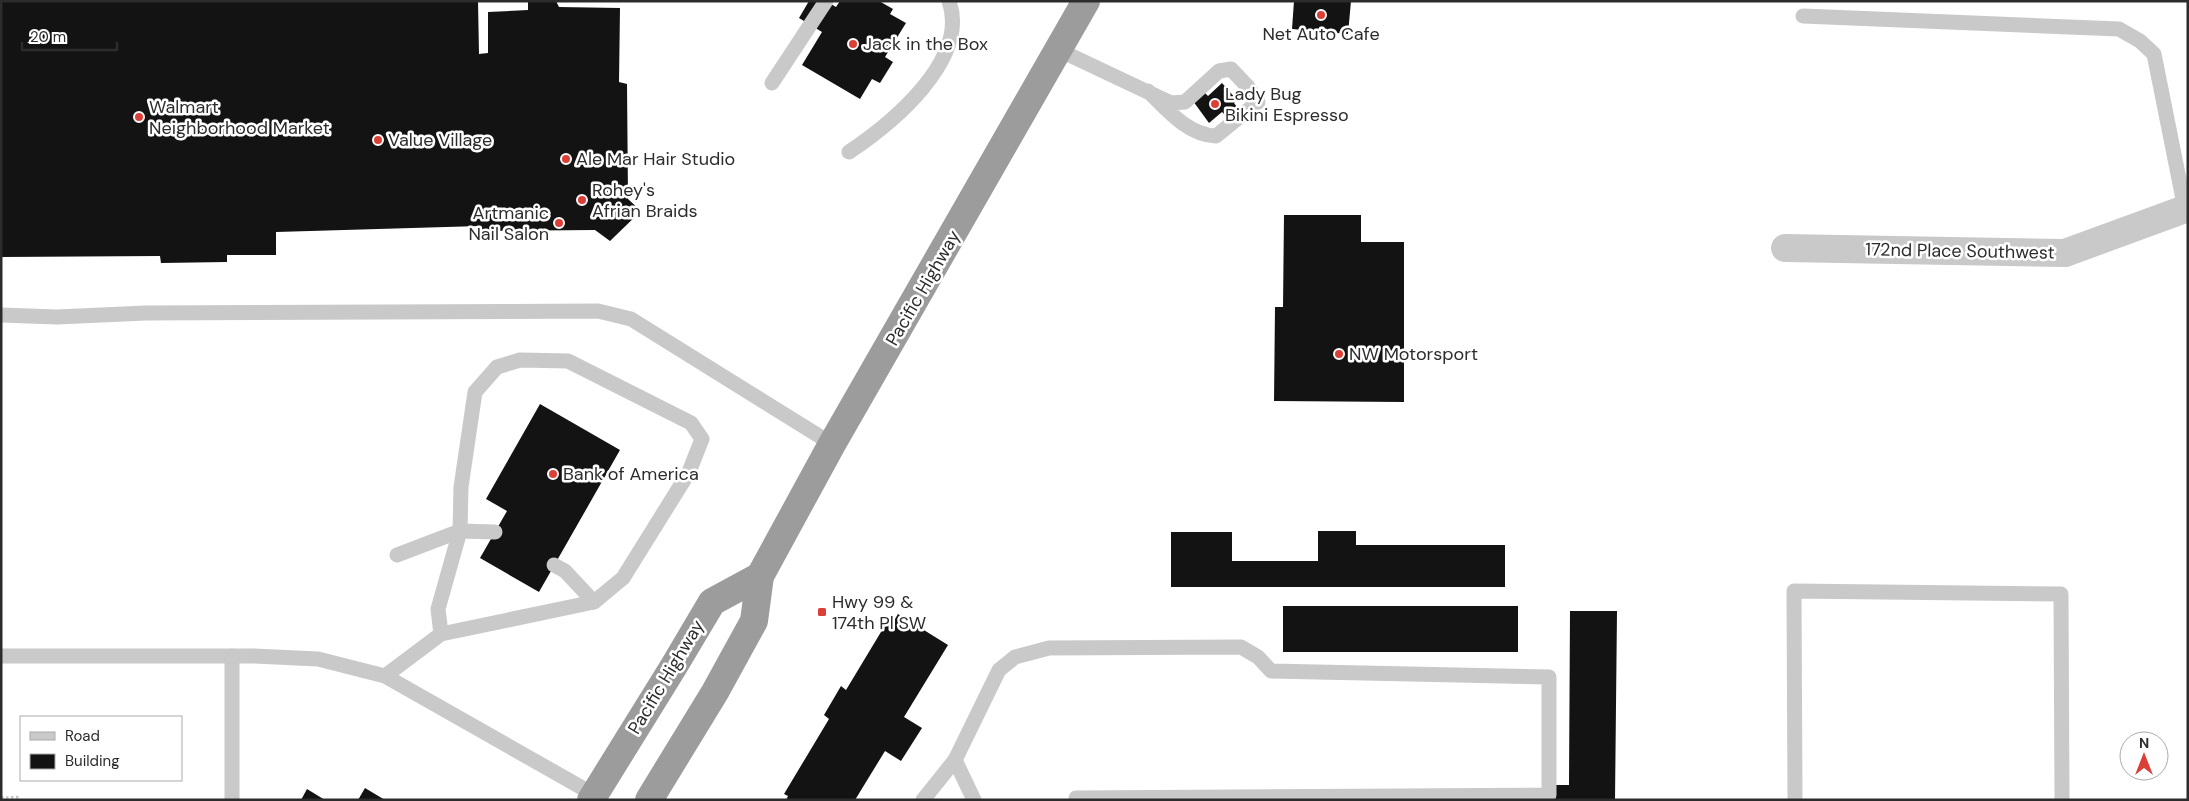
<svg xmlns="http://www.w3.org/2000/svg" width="2189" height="801" font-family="'DM Sans',sans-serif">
<rect width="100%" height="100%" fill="#fff"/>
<!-- building -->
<g fill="#131313">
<polygon points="1,1 478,1 479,54 488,53 488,12 528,10 528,1 556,1 559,7 620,8 619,82 627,84 628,199 641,211 610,241 595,230 480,231 480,226 276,232 276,255 227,255 227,262 161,263 160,256 1,257"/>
<polygon points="809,1 826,1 836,7 840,1 879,1 893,9 890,14 906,23 885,57 893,62 880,83 872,79 860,99 802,65 822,32 799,18"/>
<polygon points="1294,1 1351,1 1348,34 1292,29"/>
<polygon points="1222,83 1237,100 1234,103 1237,107 1226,116 1222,112 1209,123 1193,101 1204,92 1208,96"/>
<polygon points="1284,215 1361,215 1361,242 1404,242 1404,402 1274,401 1275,307 1283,307"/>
<polygon points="540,404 620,450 539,592 480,558 507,511 486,499"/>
<polygon points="1318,531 1356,531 1356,545 1505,545 1505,587 1171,587 1171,532 1232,532 1232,561 1318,561"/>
<rect x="1283" y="606" width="235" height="46"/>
<polygon points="1570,611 1617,611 1615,800 1554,800 1554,785 1569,785"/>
<polygon points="898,614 948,645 904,717 922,728 901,761 885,751 855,800 786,800 788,796 784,794 829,719 824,715 841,686 846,690 890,617 895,619"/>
<polygon points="365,788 385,800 358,800"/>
<polygon points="307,789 325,800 301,800"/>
</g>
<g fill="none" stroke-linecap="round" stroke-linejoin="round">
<!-- path -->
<polyline stroke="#c9c9c9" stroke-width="3" stroke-dasharray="2.5 2.5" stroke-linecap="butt" points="1,798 19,797 19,800"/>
<!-- service -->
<g stroke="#c9c9c9" stroke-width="15">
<polyline points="1803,16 2119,29 2140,41 2154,54 2185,209"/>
<path d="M1059,50L1171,103L1185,102L1219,71L1231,69L1248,87L1258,102L1216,136C1188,135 1167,110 1148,91"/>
<polyline points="772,83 826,1"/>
<path d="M849,152C891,124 970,60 949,1"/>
<polyline points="1,315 57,317 146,313 598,311 631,319 832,444"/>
<polyline points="397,555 460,531 495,532"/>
<polyline points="554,565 565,571 594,602"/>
<polyline points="1,656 254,656 318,659 385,676 600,798"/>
<polyline points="385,676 441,634 594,602 623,578 689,472 702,439 691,423 568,361 520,360 497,367 475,392 461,487 460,531 438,609 441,634"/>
<polyline points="955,760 974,800"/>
<polyline points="232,800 232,656"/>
<polyline points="923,800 955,760 999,670 1015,657 1049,648 1241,647 1258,657 1271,671 1549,677 1549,795 1076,798 1076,800"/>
<polyline points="1795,800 1794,591 2061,594 2062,800"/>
</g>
<!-- minor -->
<polyline stroke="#c9c9c9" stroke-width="28" points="1785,248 2065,253 2188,208"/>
<!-- trunk -->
<g stroke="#9c9c9c" stroke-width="28">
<polyline points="591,800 674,666 712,602 760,576"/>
<polyline points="649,800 715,692 754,621 760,576 832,444 1086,1"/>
</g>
</g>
<!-- markers -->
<g fill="#da4037" stroke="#fff" stroke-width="2">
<circle cx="1321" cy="15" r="5"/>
<circle cx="853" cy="44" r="5"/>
<circle cx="1215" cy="104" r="5"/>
<circle cx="139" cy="117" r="5"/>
<circle cx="378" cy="140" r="5"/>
<circle cx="566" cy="159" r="5"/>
<circle cx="582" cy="200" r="5"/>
<circle cx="559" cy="223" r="5"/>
<circle cx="1339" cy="354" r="5"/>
<circle cx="553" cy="474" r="5"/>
<rect x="817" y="607" width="10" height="10" rx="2.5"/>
</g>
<g text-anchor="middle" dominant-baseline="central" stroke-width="5" stroke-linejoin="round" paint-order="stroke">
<!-- poi labels -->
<g font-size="18" fill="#2c2c2c" stroke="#fff" text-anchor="start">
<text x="1321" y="34" text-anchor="middle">Net Auto Cafe</text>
<text x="863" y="44">Jack in the Box</text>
<text x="1225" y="94">Lady Bug<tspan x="1225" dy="21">Bikini Espresso</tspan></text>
<text x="149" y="107">Walmart<tspan x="149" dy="21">Neighborhood Market</tspan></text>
<text x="388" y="140">Value Village</text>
<text x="576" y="159">Ale Mar Hair Studio</text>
<text x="592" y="190">Rohey's<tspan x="592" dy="21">Afrian Braids</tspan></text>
<text x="549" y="213" text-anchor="end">Artmanic<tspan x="549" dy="21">Nail Salon</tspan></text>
<text x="1349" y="354">NW Motorsport</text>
<text x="563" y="474">Bank of America</text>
<text x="832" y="602">Hwy 99 &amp;<tspan x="832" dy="21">174th Pl SW</tspan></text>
</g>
<!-- street labels -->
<g font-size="18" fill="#2c2c2c" stroke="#fff">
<text transform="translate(1960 251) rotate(1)">172nd Place Southwest</text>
<text transform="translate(923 288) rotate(-60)">Pacific Highway</text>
<text transform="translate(666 677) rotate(-59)">Pacific Highway</text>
</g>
</g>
<!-- border -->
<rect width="2189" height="801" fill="none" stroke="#2c2c2c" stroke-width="5"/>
<!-- legend -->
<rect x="20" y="716" width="162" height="65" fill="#ffffff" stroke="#ababab"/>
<rect x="30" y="732" width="25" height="8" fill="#c9c9c9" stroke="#ababab"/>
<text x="65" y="741" font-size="15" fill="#2c2c2c">Road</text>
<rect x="30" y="754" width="25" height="15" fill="#131313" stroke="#ababab"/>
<text x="65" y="766" font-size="15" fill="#2c2c2c">Building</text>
<!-- north arrow -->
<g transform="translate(2144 756)"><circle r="24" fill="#ffffff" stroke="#ababab"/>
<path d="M0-4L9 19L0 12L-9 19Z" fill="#da4037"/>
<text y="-8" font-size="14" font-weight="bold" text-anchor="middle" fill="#2c2c2c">N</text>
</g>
<!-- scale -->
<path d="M22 42v8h95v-8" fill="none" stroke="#2c2c2c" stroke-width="2.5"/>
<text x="30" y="42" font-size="15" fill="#2c2c2c" stroke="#ffffff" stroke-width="4" paint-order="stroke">20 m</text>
</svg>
